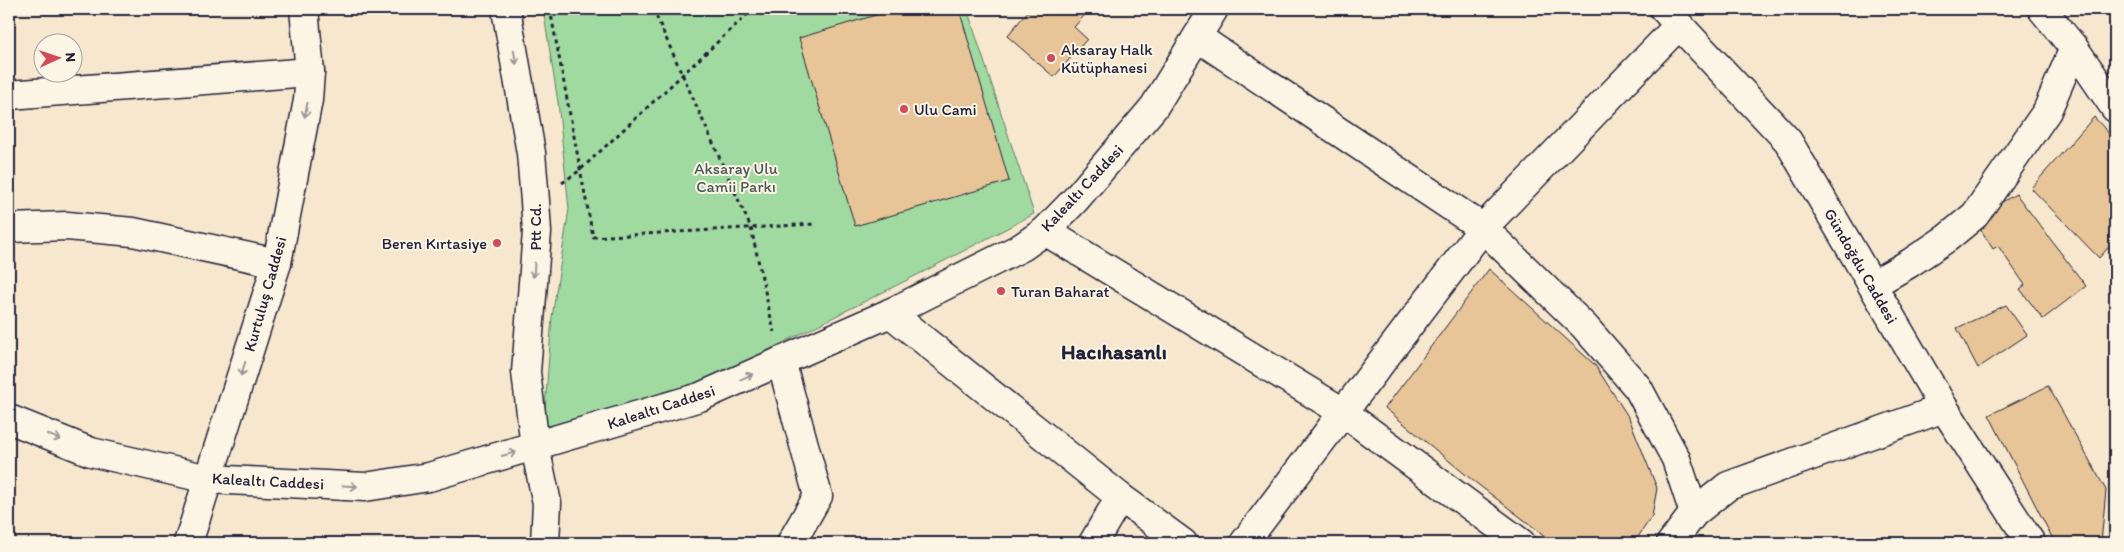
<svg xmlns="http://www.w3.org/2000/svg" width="2124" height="552" font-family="Itim,sans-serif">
<rect width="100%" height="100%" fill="#f6e7ce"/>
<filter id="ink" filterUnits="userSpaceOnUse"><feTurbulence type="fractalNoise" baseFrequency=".02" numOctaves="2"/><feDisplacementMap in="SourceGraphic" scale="10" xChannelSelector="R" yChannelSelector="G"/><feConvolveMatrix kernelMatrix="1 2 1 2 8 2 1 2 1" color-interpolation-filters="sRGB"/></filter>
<g filter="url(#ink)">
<!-- green -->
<polygon fill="#a1daa0" stroke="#627e6e" points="543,9 967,9 1034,214 927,270 711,379 543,434 552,317 569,209 558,102"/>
<!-- building -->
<g fill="#e7c598" stroke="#22223b">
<polygon points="896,9 959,9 1009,181 855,226 799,38"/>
<polygon points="1030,9 1090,9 1074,27 1087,39 1054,77 1007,36"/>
<polygon points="2094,117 2115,140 2115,240 2099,258 2031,188"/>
<polygon points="2016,194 2086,286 2043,319 2020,289 2025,285 1998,246 1993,249 1976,222 1995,206"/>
<polygon points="1489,269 1595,365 1629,418 1657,488 1652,516 1634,543 1554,543 1471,479 1385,408"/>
<polygon points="2006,305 2027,335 1978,368 1957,328"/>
<polygon points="2048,386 2106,490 2101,543 2055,543 1989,415"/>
</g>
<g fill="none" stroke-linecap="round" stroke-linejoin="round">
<!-- street casing -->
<g stroke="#22223b" stroke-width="31">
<g id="street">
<polyline points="506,9 531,153 535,201 537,232 526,372 535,447 547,503 545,543"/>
<polyline points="1664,9 1788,141 1944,408 2031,543"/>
<polyline points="2042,9 2074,48 2115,108"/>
<polyline points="1197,37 1483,228 1584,326 1638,388 1676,459 1694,513"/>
<polyline points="9,95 310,72"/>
<polyline points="9,228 67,226 133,232 277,263"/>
<polyline points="1045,231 1343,412 1521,543"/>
<polyline points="1872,285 1910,263 1947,238 1975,215 2047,111 2074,48"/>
<polyline points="890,313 1120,497 1183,543"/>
<polyline points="781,361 818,496 791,543"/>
<polyline points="1093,543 1120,497"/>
<polyline points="1244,543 1483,228 1678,26"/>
<polyline points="1671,543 1694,513 1728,486 1944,408"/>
</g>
</g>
<!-- secondary casing -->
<g stroke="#22223b" stroke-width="31">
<g id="secondary">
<polyline points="9,419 91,452 208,479 365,487 429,477 700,397 890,313 1022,247 1045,231 1076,199 1154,107 1214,9"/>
<polyline points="188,543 277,263 308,100 310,72 304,9"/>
</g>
</g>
<!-- path -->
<g stroke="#22223b" stroke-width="3" stroke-dasharray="4 4" stroke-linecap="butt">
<polyline points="550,9 593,237 815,224"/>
<polyline points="653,9 751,228 774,332"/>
<polyline points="562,183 579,171 753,9"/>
</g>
<!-- street -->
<use href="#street" stroke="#fcf5e5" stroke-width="28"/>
<!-- secondary -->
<use href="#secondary" stroke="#fcf5e5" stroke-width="28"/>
</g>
<!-- one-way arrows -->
<defs><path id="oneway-shaft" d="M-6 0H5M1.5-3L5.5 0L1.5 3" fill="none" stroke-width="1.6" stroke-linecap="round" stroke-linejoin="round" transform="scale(1.25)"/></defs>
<g stroke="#9a9698">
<use href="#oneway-shaft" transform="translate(515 57) rotate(80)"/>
<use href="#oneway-shaft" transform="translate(306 110) rotate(101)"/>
<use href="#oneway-shaft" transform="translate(534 270) rotate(95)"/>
<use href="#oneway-shaft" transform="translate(243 369) rotate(108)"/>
<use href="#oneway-shaft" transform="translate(746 377) rotate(-24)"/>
<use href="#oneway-shaft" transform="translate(54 437) rotate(22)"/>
<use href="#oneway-shaft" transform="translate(509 454) rotate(-16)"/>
<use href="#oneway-shaft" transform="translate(350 486) rotate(3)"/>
</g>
</g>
<!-- markers -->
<g fill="#d1495b" stroke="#fcf5e5" stroke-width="2">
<circle cx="1051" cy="58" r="5"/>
<circle cx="904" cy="109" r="5"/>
<circle cx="497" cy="243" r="5"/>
<circle cx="1001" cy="291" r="5"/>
</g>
<g text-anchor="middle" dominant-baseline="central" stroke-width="4" stroke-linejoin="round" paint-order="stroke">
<!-- poi labels -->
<g font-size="16" fill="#22223b" stroke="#fcf5e5" text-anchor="start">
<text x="1061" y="49">Aksaray Halk<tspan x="1061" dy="18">Kütüphanesi</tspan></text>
<text x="914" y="109">Ulu Cami</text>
<text x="487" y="243" text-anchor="end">Beren Kırtasiye</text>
<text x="1011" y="291">Turan Baharat</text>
</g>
<!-- park labels -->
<g font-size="16" fill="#485959" stroke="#fcf5e5">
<text x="736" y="168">Aksaray Ulu<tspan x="736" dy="18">Camii Parkı</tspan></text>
</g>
<!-- street labels -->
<g font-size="16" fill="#22223b" stroke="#fcf5e5">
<text transform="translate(1082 188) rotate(-47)">Kalealtı Caddesi</text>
<text transform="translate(535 227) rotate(-90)">Ptt Cd.</text>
<text transform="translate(1861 266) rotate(60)">Gündoğdu Caddesi</text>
<text transform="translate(265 294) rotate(-74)">Kurtuluş Caddesi</text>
<text transform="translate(661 407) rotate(-18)">Kalealtı Caddesi</text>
<text transform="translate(268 481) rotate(3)">Kalealtı Caddesi</text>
</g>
<!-- district labels -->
<g font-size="21" font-weight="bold" fill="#22223b" stroke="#fcf5e5">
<text x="1114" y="351">Hacıhasanlı</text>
</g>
</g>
<!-- margin -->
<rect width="2124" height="552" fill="none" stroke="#fcf5e5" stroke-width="30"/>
<rect x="15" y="15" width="2094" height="522" fill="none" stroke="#22223b" stroke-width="2" filter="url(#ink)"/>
<!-- north arrow -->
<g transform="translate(58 58) rotate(87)"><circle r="24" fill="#fcf5e5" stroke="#a5a1a1"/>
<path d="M0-4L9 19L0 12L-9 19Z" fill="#d1495b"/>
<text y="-8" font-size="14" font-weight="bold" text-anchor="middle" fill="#22223b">N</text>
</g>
</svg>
